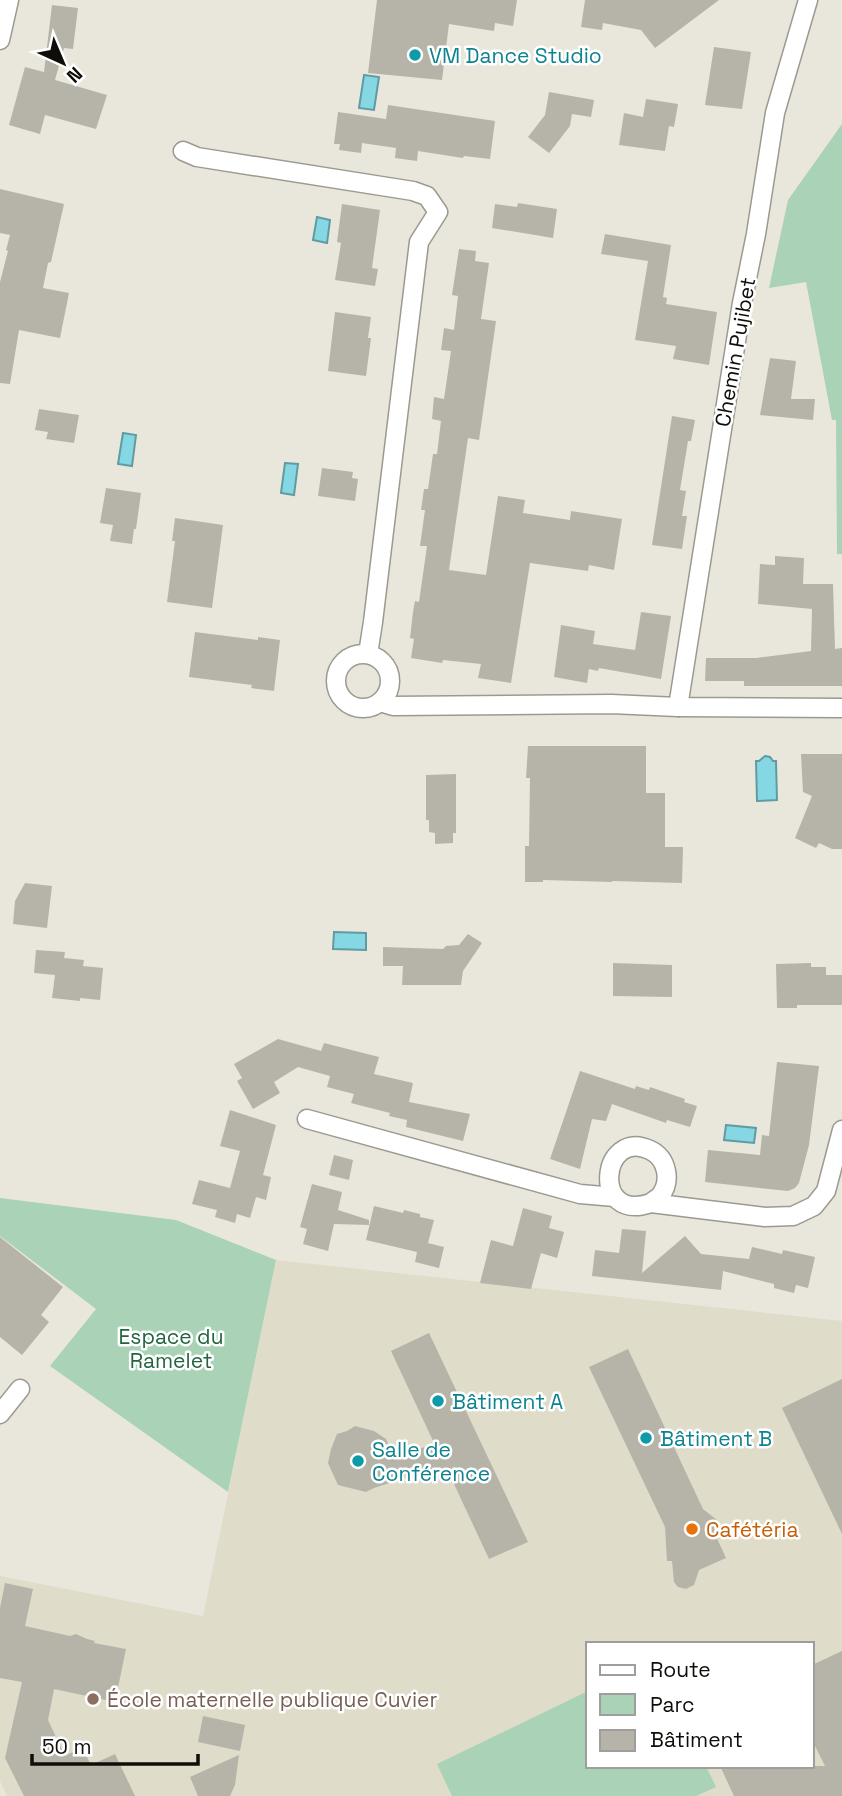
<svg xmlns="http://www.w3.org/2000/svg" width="842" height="1796" font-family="'Space Grotesk',sans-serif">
<rect width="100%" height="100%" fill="#e9e7dc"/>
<!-- built -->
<path fill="#dfdcc9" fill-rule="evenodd" d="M276,1260L842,1321V1796H7L0,1781V1576L203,1616ZM588,1644H812V1766H588Z"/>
<!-- green -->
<g fill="#aad2b7">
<polygon points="842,124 842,554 837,554 836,420 832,420 806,282 769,288 788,200"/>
<polygon points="0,1198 176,1220 276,1260 228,1492 50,1366 96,1309 0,1236"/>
<polygon points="588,1691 588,1766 706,1766 716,1787 696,1796 452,1796 437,1764"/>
</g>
<!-- water -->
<g fill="#85d8e3" stroke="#619ba2" stroke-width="2">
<polygon points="364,75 379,77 374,110 359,108"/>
<polygon points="317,217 330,220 327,243 313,240"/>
<polygon points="123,433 136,435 132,466 118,464"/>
<polygon points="285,463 298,464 294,495 281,493"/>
<polygon points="765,756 770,757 773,761 776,761 777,800 757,801 756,761 759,761"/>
<polygon points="334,932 366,933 366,950 333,949"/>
<polygon points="726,1125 756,1128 754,1143 724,1140"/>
</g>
<!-- building -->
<g fill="#b6b4a9">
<polygon points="377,0 517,0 513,26 495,23 494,31 449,24 442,80 368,73"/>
<polygon points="585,0 719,0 655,48 641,30 603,23 602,30 581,27"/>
<polygon points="52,5 78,8 73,49 64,48 55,80 107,95 96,129 45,115 40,134 9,125 25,67 44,72"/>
<polygon points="714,47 751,52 742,109 705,105"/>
<polygon points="549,92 594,100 591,117 572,114 570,126 549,153 528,137 545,115"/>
<polygon points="646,99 678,104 674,127 669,126 665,151 619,145 624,113 643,117"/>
<polygon points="388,105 495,121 490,159 464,156 463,158 418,151 417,161 395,158 396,148 362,143 361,153 339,150 340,144 334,144 338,112 386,119"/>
<polygon points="0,189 64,204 51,262 48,263 43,288 69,293 60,338 19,330 10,384 0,383 0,282 8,251 6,250 10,235 0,233"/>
<polygon points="518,203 557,209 553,238 492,228 495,204 517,207"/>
<polygon points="342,204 380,210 372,268 378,269 375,286 335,280 341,243 337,242"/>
<polygon points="605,234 671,245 663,297 667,298 666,304 717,312 709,365 673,359 676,346 635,340 648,261 601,254"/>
<polygon points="459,249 476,251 475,261 489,263 481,319 496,321 479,440 468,438 449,570 486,575 498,496 525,500 523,513 570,520 571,511 622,519 614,570 589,565 588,571 530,563 511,683 478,678 481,664 443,660 442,663 411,658 414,639 410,638 413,612 415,601 419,602 427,546 420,546 425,510 421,510 424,489 428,489 433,454 437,454 441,421 432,419 434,397 444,399 451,351 441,350 444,328 454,330 458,296 452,295"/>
<polygon points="335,312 371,317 368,338 371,338 366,376 328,371"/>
<polygon points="770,358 796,361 791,399 815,399 813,420 760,415"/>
<polygon points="39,409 79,415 74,443 46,439 48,432 35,430"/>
<polygon points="672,416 695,420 691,441 688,441 680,490 686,491 682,516 687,516 682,549 652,545"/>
<polygon points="322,468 353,472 352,478 358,479 355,501 318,496"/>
<polygon points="106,488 141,493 136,529 134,529 132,544 110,541 113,525 100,523"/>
<polygon points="175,518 223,525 212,608 167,602 175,541 172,541"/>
<polygon points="775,556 804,558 803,584 833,584 835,649 842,648 842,686 744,686 744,681 705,681 706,658 756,658 811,651 812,609 758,604 760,564 775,565"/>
<polygon points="641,612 671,616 661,679 599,668 598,671 589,669 587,683 554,677 561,625 595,631 593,644 635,650"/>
<polygon points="195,632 258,640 258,637 280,640 274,691 251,688 252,685 189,677"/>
<polygon points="528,746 646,746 646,793 665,793 665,847 683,847 682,883 612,881 612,882 543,880 543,882 525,882 525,846 529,846 530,778 526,778"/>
<polygon points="801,754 842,754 842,849 832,849 819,843 816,848 795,838 812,796 803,792"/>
<polygon points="456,774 456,833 453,833 453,843 435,844 435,833 429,832 429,820 426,820 426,775"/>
<polygon points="25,883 52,886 47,928 13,924 15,901"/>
<polygon points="468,934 482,943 463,971 461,985 402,985 403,966 383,966 383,947 443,949 446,946 459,945"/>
<polygon points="36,950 65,952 64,958 84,960 83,966 103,968 100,1000 80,998 80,1001 52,998 55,975 34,973"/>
<polygon points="613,963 672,965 672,997 613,996"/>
<polygon points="811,963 811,967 826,967 826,975 842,975 842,1005 797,1005 797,1008 777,1008 776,964"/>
<polygon points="278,1039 321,1051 324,1043 379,1057 374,1074 413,1083 409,1102 470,1114 463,1141 406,1127 407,1120 389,1116 390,1113 351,1103 354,1094 327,1087 330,1076 298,1067 274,1082 280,1093 253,1109 237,1081 242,1078 234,1064"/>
<polygon points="777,1062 819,1066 809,1145 799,1183 795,1188 788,1191 705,1182 708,1150 760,1155 762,1135 769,1136"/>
<polygon points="580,1071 635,1089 636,1086 649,1090 650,1087 685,1099 684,1102 697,1106 690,1127 667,1120 666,1123 612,1104 606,1121 592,1119 580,1169 550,1159"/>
<polygon points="230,1110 276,1125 263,1175 271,1177 266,1200 256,1197 250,1218 237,1214 235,1223 215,1217 217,1210 192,1204 199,1180 230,1188 240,1151 220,1146"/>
<polygon points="334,1155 353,1160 349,1180 329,1175"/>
<polygon points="312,1184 342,1192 338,1210 369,1220 369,1225 334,1224 328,1251 303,1244 307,1229 300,1227"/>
<polygon points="374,1206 403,1213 404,1210 420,1214 420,1217 434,1220 428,1243 444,1247 439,1268 415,1262 417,1252 366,1240"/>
<polygon points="523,1208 552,1216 549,1228 564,1232 557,1258 541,1253 531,1289 480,1283 491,1240 513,1246"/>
<polygon points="622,1229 646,1231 642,1273 685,1236 701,1254 749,1259 752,1247 782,1254 783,1250 815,1257 808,1288 796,1285 794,1293 774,1288 774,1284 723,1271 721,1290 592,1276 595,1250 619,1253"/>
<polygon points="0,1237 63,1287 41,1315 49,1322 22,1355 0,1337"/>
<polygon points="429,1333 528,1542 489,1559 447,1469 425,1480 411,1476 374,1488 366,1492 338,1485 328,1463 331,1449 337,1434 347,1431 355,1426 374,1431 386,1439 389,1446 409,1454 416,1449 435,1445 391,1351"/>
<polygon points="628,1349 703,1509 717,1520 715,1534 726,1558 699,1570 694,1585 686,1589 678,1587 674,1582 672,1561 667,1561 665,1527 589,1367"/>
<polygon points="842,1379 842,1534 782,1408"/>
<polygon points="5,1583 33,1589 25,1626 70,1636 76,1634 87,1639 95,1641 94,1643 126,1649 115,1702 54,1689 48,1720 65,1756 82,1747 91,1765 115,1754 135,1796 24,1796 5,1758 22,1682 0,1678 0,1608"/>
<polygon points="842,1651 842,1796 734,1796 720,1766 825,1766 812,1740 812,1665"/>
<polygon points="203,1716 245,1725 240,1751 198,1742"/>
<polygon points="239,1755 235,1785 230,1796 198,1796 190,1777"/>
</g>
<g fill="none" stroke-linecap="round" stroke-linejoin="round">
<!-- minor casing -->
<g stroke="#9c9a90" stroke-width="21">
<g id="minor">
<polyline points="0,40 9,0"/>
<polyline points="183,151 197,157 413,191 427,196 438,212 419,242 373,622 368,654"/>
<circle cx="363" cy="681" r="27"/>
<polyline points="380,702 393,706 611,704 678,707 842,708"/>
<polyline points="678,707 742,303 756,234 775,113 808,0"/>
<polyline points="307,1119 580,1194 615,1197"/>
<path d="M651,1203C654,1200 657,1199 660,1196C672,1181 667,1158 650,1150C601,1127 590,1224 651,1203L765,1217L793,1216L814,1206L826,1191L842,1130"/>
<polyline points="0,1414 20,1389"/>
</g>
</g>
<!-- minor -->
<use href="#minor" stroke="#fff" stroke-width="18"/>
</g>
<!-- markers -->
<g fill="#0f9aa8" stroke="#fff" stroke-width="2.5">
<circle cx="415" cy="55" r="7"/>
<circle cx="438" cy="1401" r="7"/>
<circle cx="646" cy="1438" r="7"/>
<circle cx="358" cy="1461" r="7"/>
</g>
<circle fill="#e8710a" stroke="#fff" stroke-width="2.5" cx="692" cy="1529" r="7"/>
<circle fill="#8d6e63" stroke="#fff" stroke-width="2.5" cx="93" cy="1699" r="7"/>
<g text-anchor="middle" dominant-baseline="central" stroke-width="5" stroke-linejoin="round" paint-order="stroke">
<!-- culture labels -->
<g font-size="21" fill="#0d838f" stroke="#fff" text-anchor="start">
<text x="429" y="55">VM Dance Studio</text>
<text x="452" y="1401">Bâtiment A</text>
<text x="660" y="1438">Bâtiment B</text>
<text x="372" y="1449">Salle de<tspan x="372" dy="24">Conférence</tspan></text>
</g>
<!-- street labels -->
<g font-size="21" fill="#0e0d09" stroke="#fff">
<text transform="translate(735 352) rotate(-80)">Chemin Pujibet</text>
</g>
<!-- park labels -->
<g font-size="21" fill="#226440" stroke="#fff">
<text x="171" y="1336">Espace du<tspan x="171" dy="24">Ramelet</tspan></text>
</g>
<!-- food labels -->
<g font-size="21" fill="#c56008" stroke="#fff" text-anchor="start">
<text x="706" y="1529">Cafétéria</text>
</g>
<!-- education labels -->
<g font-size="21" fill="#785e54" stroke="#fff" text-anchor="start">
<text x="107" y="1699">École maternelle publique Cuvier</text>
</g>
</g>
<!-- legend -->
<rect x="586" y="1642" width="228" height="126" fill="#ffffff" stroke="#9f9e9d" stroke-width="2"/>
<rect x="600" y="1665" width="35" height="10" fill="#ffffff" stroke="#9f9e9d" stroke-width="2"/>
<text x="650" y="1677" font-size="21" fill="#0e0d09">Route</text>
<rect x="600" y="1694" width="35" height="21" fill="#aad2b7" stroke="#9f9e9d" stroke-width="2"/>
<text x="650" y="1712" font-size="21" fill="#0e0d09">Parc</text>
<rect x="600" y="1730" width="35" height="21" fill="#b6b4a9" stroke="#9f9e9d" stroke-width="2"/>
<text x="650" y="1747" font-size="21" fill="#0e0d09">Bâtiment</text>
<!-- north arrow -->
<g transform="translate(63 63) rotate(136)" stroke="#ffffff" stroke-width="5" paint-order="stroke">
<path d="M0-5L12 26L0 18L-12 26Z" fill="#0e0d09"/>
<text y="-10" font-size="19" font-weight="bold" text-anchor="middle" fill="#0e0d09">N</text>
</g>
<!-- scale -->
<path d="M32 1754v10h166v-10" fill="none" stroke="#0e0d09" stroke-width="3.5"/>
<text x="42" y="1754" font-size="21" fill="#0e0d09" stroke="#ffffff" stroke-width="5" paint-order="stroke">50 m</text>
</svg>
